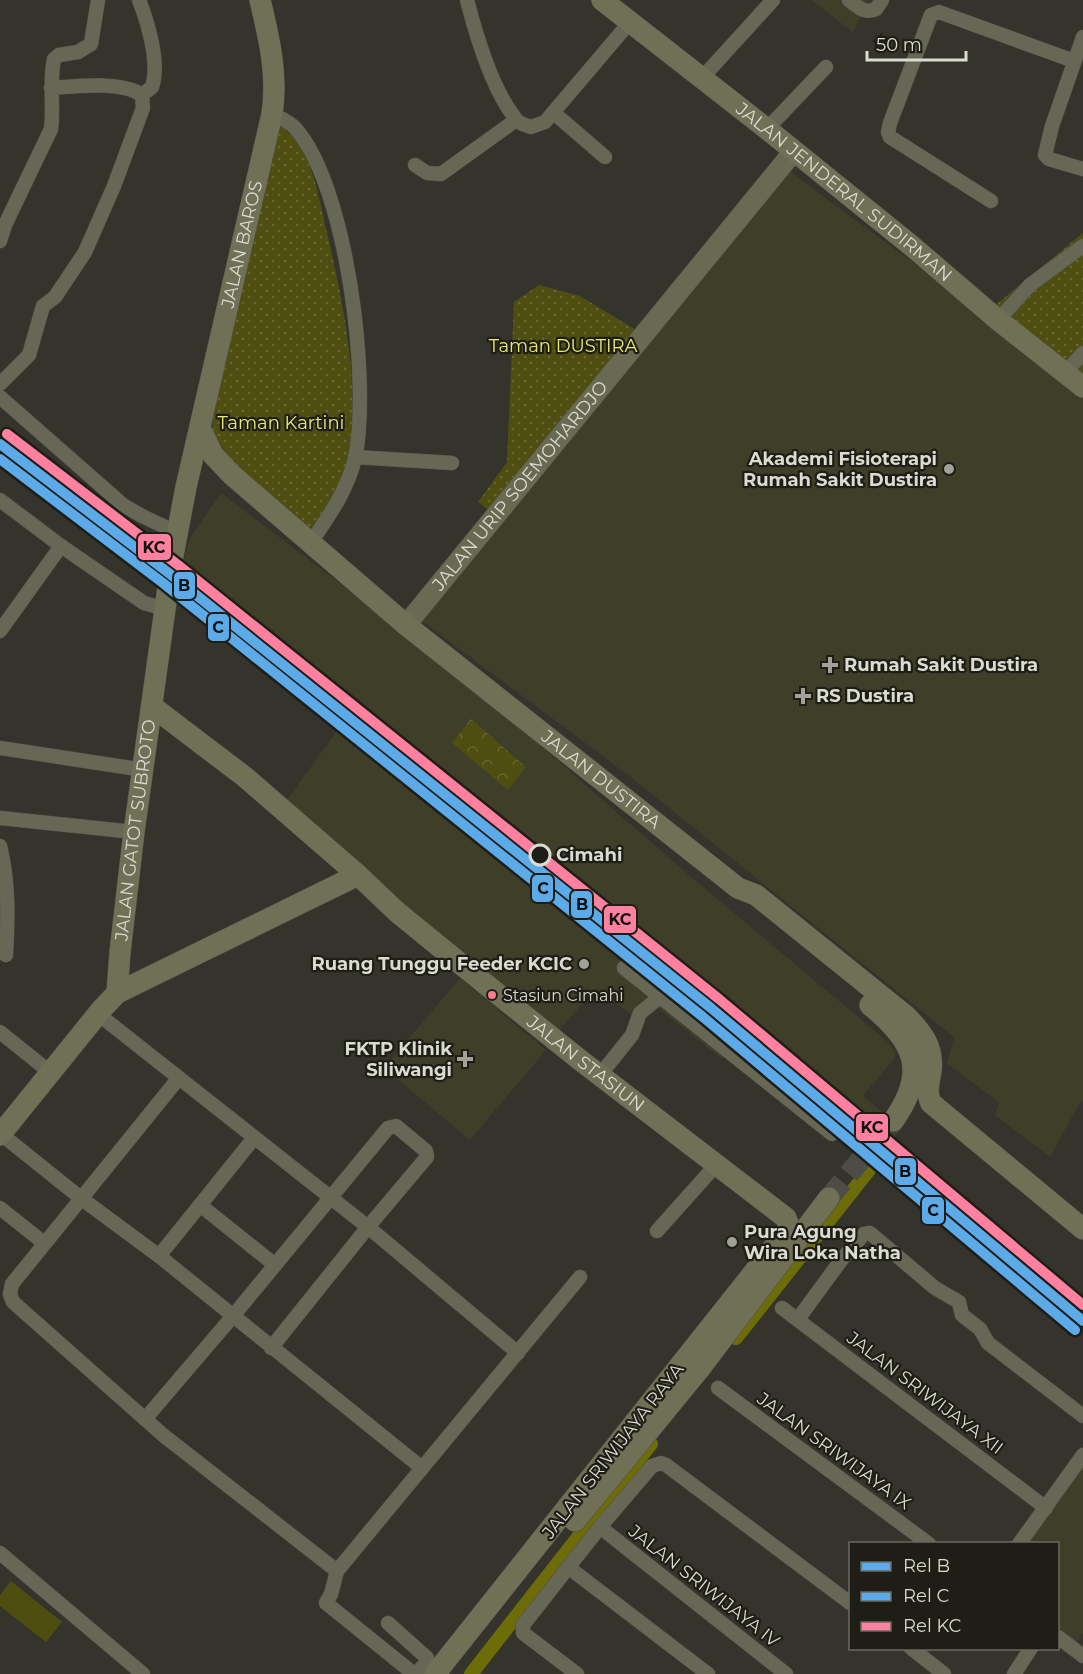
<svg xmlns="http://www.w3.org/2000/svg" width="1083" height="1674" font-family="Montserrat,sans-serif">
<defs>
<pattern id="forest-crowns" width="20" height="18" patternUnits="userSpaceOnUse" patternTransform="scale(1.5)"><rect width="20" height="18" fill="#4e4e11"/><path d="M2 6a3 3 0 1 1 6 0M12 15a3 3 0 1 1 6 0" fill="none" stroke="#676733"/></pattern>
<pattern id="park-dots" width="8" height="8" patternUnits="userSpaceOnUse" patternTransform="scale(1.5)"><rect width="8" height="8" fill="#4e4e11"/><path d="M2 2h.1M6 6h.1" fill="none" stroke="#676733" stroke-width="1.8" stroke-linecap="round"/></pattern>
</defs>
<rect width="100%" height="100%" fill="#34342c"/>
<!-- built -->
<g fill="#3e3e29">
<polygon points="811,0 869,0 853,32"/>
<polygon points="784,167 1083,389 1083,1101 1078,1106 1050,1157 995,1115 999,1102 947,1064 954,1037 628,775 417,617"/>
<polygon points="221,493 355,595 534,740 690,876 889,1043 895,1052 895,1058 863,1096 900,1127 893,1139 983,1225 968,1243 730,1050 722,1059 647,999 632,1015 596,988 557,1033 378,883 286,801 337,731 93,531 116,506 183,561 190,538"/>
<polygon points="460,978 546,1050 470,1140 384,1068"/>
<polygon points="1083,1467 1083,1633 1076,1643 1058,1630 1058,1544 1026,1544"/>
</g>
<!-- forest -->
<polygon fill="url(#forest-crowns)" points="471,719 526,767 508,790 452,743"/>
<!-- park -->
<g fill="url(#park-dots)">
<path d="M277,122C284,129 294,137 299,145C314,167 320,202 326,228C343,303 362,386 347,464C341,491 326,510 309,530L214,448L212,419Z"/>
<polygon points="1083,233 1083,382 992,308"/>
<polygon points="539,285 580,296 639,332 493,513 478,502 507,462 514,302"/>
</g>
<!-- pitch -->
<polygon fill="#4e4e11" points="11,1581 62,1622 46,1642 0,1606 0,1595"/>
<g fill="none" stroke-linecap="round" stroke-linejoin="round">
<!-- canal -->
<g stroke="#6c6c09" stroke-width="14">
<polyline points="736,1338 869,1170"/>
<polyline points="471,1674 651,1444"/>
</g>
<!-- primary-tunnel -->
<polyline stroke="#4d4d45" stroke-width="21" stroke-dasharray="21 10" stroke-linecap="butt" points="829,1198 893,1121"/>
<!-- minor casing -->
<g stroke="#51514b" stroke-width="15">
<g id="minor">
<path d="M139,0C148,23 160,63 152,87L142,95"/>
<path d="M467,0C476,35 492,89 515,118C518,123 525,125 531,127L545,122L630,22"/>
<path d="M849,0C858,7 864,14 876,9L882,0"/>
<polyline points="1083,37 1052,126 1045,155 1049,159 1083,169"/>
<polyline points="702,78 773,0"/>
<polyline points="554,113 605,157"/>
<path d="M272,114C280,118 289,121 295,128C347,185 371,383 355,458C348,489 329,516 311,542"/>
<polyline points="767,129 826,67"/>
<polyline points="415,165 427,173 441,174 516,120"/>
<polyline points="991,201 890,137 888,132 890,123 931,15 939,12 1074,61"/>
<path d="M0,241L5,225L51,129C54,106 49,82 54,59L59,55L78,52L91,44L98,0"/>
<polyline points="998,320 1030,285 1083,246"/>
<polyline points="1065,373 1083,353"/>
<path d="M0,384L29,355L43,306L55,297L85,252L114,186L143,108L142,95C121,81 76,86 51,88"/>
<polyline points="0,397 123,505 142,516 178,533"/>
<polyline points="355,457 452,463"/>
<polyline points="0,500 61,546 144,603 165,609"/>
<polyline points="0,631 61,546"/>
<polyline points="0,748 144,770"/>
<polyline points="0,818 134,832"/>
<path d="M0,846C9,883 8,918 6,955"/>
<polyline points="624,968 832,1134"/>
<polyline points="98,1014 368,1227 518,1353"/>
<polyline points="0,1032 51,1073"/>
<polyline points="600,1075 632,1035 640,1013 660,997"/>
<polyline points="178,1079 12,1284 10,1294 13,1302 163,1435 337,1571"/>
<polyline points="1,1134 82,1199 159,1256 422,1468"/>
<polyline points="200,1205 275,1265"/>
<polyline points="0,1208 44,1243"/>
<polyline points="657,1231 716,1165"/>
<polyline points="159,1256 254,1138"/>
<polyline points="782,1308 1046,1508"/>
<polyline points="798,1319 842,1259 864,1234 870,1233 935,1288 959,1302 962,1315 980,1329 988,1343 1083,1416"/>
<polyline points="718,1388 929,1544"/>
<polyline points="145,1419 233,1316 388,1128 396,1126 426,1151 427,1157 368,1227 271,1348"/>
<polyline points="600,1527 786,1674"/>
<polyline points="1019,1544 1083,1455"/>
<polyline points="0,1553 143,1674"/>
<polyline points="568,1567 708,1674"/>
<polyline points="388,1623 427,1658 426,1663 416,1674"/>
<polyline points="1058,1637 1083,1656"/>
<polyline points="911,1648 944,1674"/>
<polyline points="414,1674 326,1603 331,1594 337,1571 580,1277"/>
<polyline points="577,1674 523,1633 523,1625 600,1527 652,1466 661,1463 666,1465 850,1603"/>
<polyline points="1014,1674 1031,1648"/>
</g>
</g>
<!-- secondary casing -->
<g stroke="#51514b" stroke-width="21">
<g id="secondary">
<path id="s1" d="M406,625L794,151"/>
</g>
</g>
<!-- primary casing -->
<g stroke="#51514b" stroke-width="22">
<g id="primary">
<path id="s2" d="M602,0L767,129L913,247L998,320L1083,387"/>
<path id="s3" d="M200,428L213,455L232,475L406,625L738,888L756,895L906,1016C922,1032 934,1047 931,1071C929,1082 926,1093 931,1103L1083,1229"/>
<path id="s4" d="M153,707L245,777L358,875L397,912L494,991L580,1060L786,1218L789,1226L786,1232L435,1674"/>
<path id="s5" d="M117,993L120,952L134,832L171,566L186,487L272,114C278,74 269,38 260,0"/>
<path d="M870,1005C914,1041 929,1071 893,1121"/>
<polyline points="0,1135 101,1010 117,993 358,875"/>
<polyline points="575,1521 701,1367 829,1198"/>
</g>
</g>
<!-- minor -->
<use href="#minor" stroke="#676756" stroke-width="14"/>
<!-- secondary -->
<use href="#secondary" stroke="#6a6a53" stroke-width="20"/>
<!-- primary -->
<use href="#primary" stroke="#707056" stroke-width="21"/>
<!-- rail-1 casing -->
<g stroke="#1e1e17" stroke-width="15">
<polyline id="rail-1" points="0,444 170,574 711,1008 1083,1321"/>
</g>
<!-- rail-2 casing -->
<g stroke="#1e1e17" stroke-width="15">
<polyline id="rail-2" points="0,459 163,583 703,1017 1075,1330"/>
</g>
<!-- rail-3 casing -->
<g stroke="#1e1e17" stroke-width="15">
<polyline id="rail-3" points="7,434 178,565 719,999 1083,1305"/>
</g>
<!-- rail-1 -->
<use href="#rail-1" stroke="#5daae8" stroke-width="10"/>
<!-- rail-2 -->
<use href="#rail-2" stroke="#5daae8" stroke-width="10"/>
<!-- rail-3 -->
<use href="#rail-3" stroke="#ff809f" stroke-width="10"/>
</g>
<!-- markers -->
<g fill="#a0a197" stroke="#1e1e17" stroke-width="2">
<circle cx="949" cy="469" r="6"/>
<path d="M827 656h6v6h6v6h-6v6h-6v-6h-6v-6h6z"/>
<path d="M800 687h6v6h6v6h-6v6h-6v-6h-6v-6h6z"/>
<circle cx="584" cy="964" r="6"/>
<path d="M462 1050h6v6h6v6h-6v6h-6v-6h-6v-6h6z"/>
<circle cx="732" cy="1242" r="6"/>
</g>
<circle fill="#1e1e17" stroke="#dadbd1" stroke-width="3" cx="540" cy="855" r="10"/>
<circle fill="#fe7a93" stroke="#1e1e17" stroke-width="2" cx="492" cy="995" r="5"/>
<g text-anchor="middle" dominant-baseline="central" stroke-width="4.5" stroke-linejoin="round" paint-order="stroke">
<!-- bus labels -->
<g font-size="16" fill="#dadbd1" stroke="#1e1e17" text-anchor="start">
<text x="503" y="995">Stasiun Cimahi</text>
</g>
<!-- street labels -->
<g font-size="18" fill="#dadbd1" stroke="#1e1e17">
<text stroke="none"><textPath href="#s2" startOffset="309">JALAN JENDERAL SUDIRMAN</textPath></text>
<text stroke="none"><textPath href="#s5" startOffset="760">JALAN BAROS</textPath></text>
<text stroke="none"><textPath href="#s1" startOffset="180">JALAN URIP SOEMOHARDJO</textPath></text>
<text stroke="none"><textPath href="#s3" startOffset="536">JALAN DUSTIRA</textPath></text>
<text stroke="none"><textPath href="#s5" startOffset="164">JALAN GATOT SUBROTO</textPath></text>
<text stroke="none"><textPath href="#s4" startOffset="561">JALAN STASIUN</textPath></text>
<text transform="translate(925 1393) rotate(37)">JALAN SRIWIJAYA XII</text>
<text transform="translate(613 1451) rotate(-52)">JALAN SRIWIJAYA RAYA</text>
<text transform="translate(834 1451) rotate(36)">JALAN SRIWIJAYA IX</text>
<text transform="translate(704 1586) rotate(38)">JALAN SRIWIJAYA IV</text>
</g>
<!-- park labels -->
<g font-size="18" fill="#e8ea71" stroke="#1e1e17">
<text x="563" y="346">Taman DUSTIRA</text>
<text x="281" y="423">Taman Kartini</text>
</g>
<!-- poi labels -->
<g font-size="18" font-weight="bold" fill="#dadbd1" stroke="#1e1e17" text-anchor="end">
<text x="937" y="459">Akademi Fisioterapi<tspan x="937" dy="21">Rumah Sakit Dustira</tspan></text>
<text x="844" y="665" text-anchor="start">Rumah Sakit Dustira</text>
<text x="816" y="696" text-anchor="start">RS Dustira</text>
<text x="572" y="964">Ruang Tunggu Feeder KCIC</text>
<text x="452" y="1049">FKTP Klinik<tspan x="452" dy="21">Siliwangi</tspan></text>
<text x="744" y="1232" text-anchor="start">Pura Agung<tspan x="744" dy="21">Wira Loka Natha</tspan></text>
</g>
<!-- stop labels -->
<g font-size="18" font-weight="bold" fill="#dadbd1" stroke="#1e1e17" text-anchor="start">
<text x="556" y="855">Cimahi</text>
</g>
</g>
<g stroke="#1e1e17" stroke-width="2">
<rect x="137" y="533" width="35" height="28" rx="6" fill="#ff809f"/>
<rect x="173" y="571" width="23" height="29" rx="6" fill="#5daae8"/>
<rect x="207" y="613" width="23" height="29" rx="6" fill="#5daae8"/>
<rect x="531" y="874" width="23" height="29" rx="6" fill="#5daae8"/>
<rect x="570" y="890" width="23" height="29" rx="6" fill="#5daae8"/>
<rect x="603" y="905" width="34" height="29" rx="6" fill="#ff809f"/>
<rect x="855" y="1113" width="34" height="29" rx="6" fill="#ff809f"/>
<rect x="894" y="1157" width="23" height="29" rx="6" fill="#5daae8"/>
<rect x="921" y="1196" width="24" height="29" rx="6" fill="#5daae8"/>
</g>
<g font-size="16" text-anchor="middle" font-weight="bold" fill="#111">
<text x="154" y="553">KC</text>
<text x="184" y="591">B</text>
<text x="218" y="633">C</text>
<text x="543" y="894">C</text>
<text x="582" y="910">B</text>
<text x="620" y="925">KC</text>
<text x="872" y="1133">KC</text>
<text x="905" y="1177">B</text>
<text x="933" y="1216">C</text>
</g>
<!-- legend -->
<rect x="849" y="1542" width="210" height="108" fill="#1e1e17" stroke="#696a61" stroke-width="1.5"/>
<rect x="861" y="1562" width="30" height="9" fill="#5daae8" stroke="#696a61" stroke-width="1.5"/>
<text x="903" y="1572" font-size="18" fill="#dadbd1">Rel B</text>
<rect x="861" y="1592" width="30" height="9" fill="#5daae8" stroke="#696a61" stroke-width="1.5"/>
<text x="903" y="1602" font-size="18" fill="#dadbd1">Rel C</text>
<rect x="861" y="1622" width="30" height="9" fill="#ff809f" stroke="#696a61" stroke-width="1.5"/>
<text x="903" y="1632" font-size="18" fill="#dadbd1">Rel KC</text>
<!-- scale -->
<path d="M867 51v9h99v-9" fill="none" stroke="#dadbd1" stroke-width="3"/>
<text x="876" y="51" font-size="18" fill="#dadbd1" stroke="#1e1e17" stroke-width="4.5" paint-order="stroke">50 m</text>
</svg>
